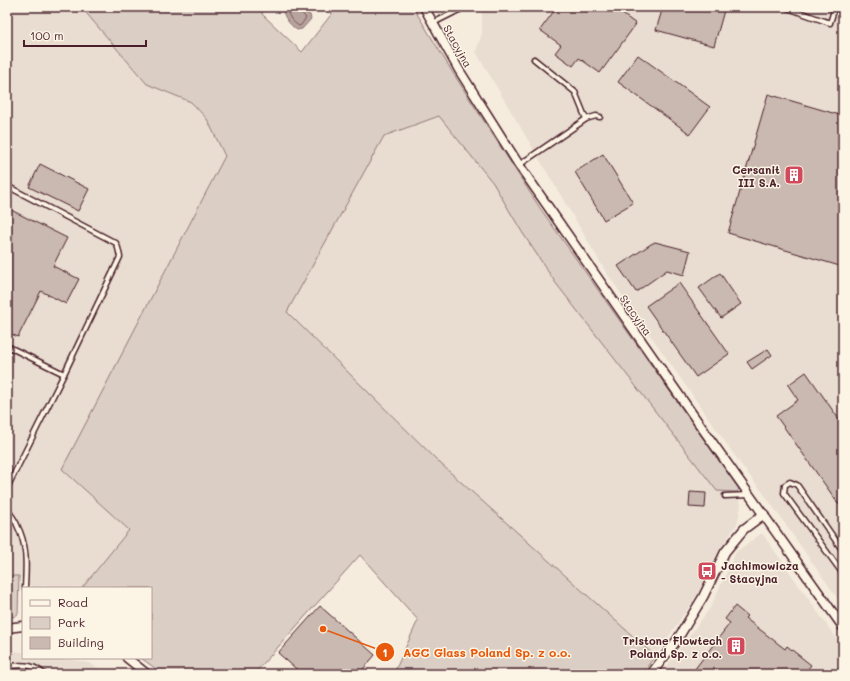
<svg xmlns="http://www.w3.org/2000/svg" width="850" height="681" font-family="Mali,sans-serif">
<rect width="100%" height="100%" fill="#f5ecde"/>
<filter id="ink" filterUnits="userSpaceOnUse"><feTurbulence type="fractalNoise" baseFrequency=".025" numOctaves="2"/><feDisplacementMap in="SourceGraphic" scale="8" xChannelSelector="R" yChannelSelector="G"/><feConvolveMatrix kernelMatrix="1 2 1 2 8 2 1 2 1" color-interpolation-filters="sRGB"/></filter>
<g filter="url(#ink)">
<!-- built -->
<g fill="#e8ddd0">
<polygon points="7,7 81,7 147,84 191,102 207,119 225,156 62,469 129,530 82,588 49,588 44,585 42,588 34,588 19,576 7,576"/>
<polygon points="482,7 843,7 843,606 764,494 742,466 606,272 476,52 482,33"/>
<polygon points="439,116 493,183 522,232 555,282 717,490 737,492 738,496 741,505 737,524 716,556 698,594 655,656 442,465 286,312 384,136"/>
<polygon points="762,533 843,648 843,674 661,674 710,608 736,552"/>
<polygon points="10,651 23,652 23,658 67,658 88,663 111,674 7,674 7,652"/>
</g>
<!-- green -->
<g fill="#dbcec4" stroke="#927678">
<polygon points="81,7 263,7 262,14 302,52 337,7 413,7 453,73 540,208 739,489 737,492 717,491 555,282 522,232 493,183 439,116 384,136 287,312 442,465 655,656 642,674 392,674 395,671 418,620 360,555 254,674 163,674 141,658 151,658 151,588 82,588 129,530 62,469 225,156 207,119 191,102 147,84"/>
<polygon points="7,576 19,576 18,614 13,617 7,617"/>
</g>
<!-- water -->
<path fill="#b8a39e" stroke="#8c6e70" d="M283,7H301L310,15L311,19L302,29L297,30C290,25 282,16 283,7Z"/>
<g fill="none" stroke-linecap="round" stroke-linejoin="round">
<!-- shore -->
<path stroke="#765459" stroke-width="1" d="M287,7C287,15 292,22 299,26L301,25L306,18L300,11L299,7"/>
</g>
<!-- building -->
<g fill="#cab9b1" stroke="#4a1f2b">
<polygon points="557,7 613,7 636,24 600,73 579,58 573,66 555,53 561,45 540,30"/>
<polygon points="663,7 725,7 714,46 656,30"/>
<polygon points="638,55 710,107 690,134 618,82"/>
<polygon points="768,94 843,116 843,267 728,233"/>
<polygon points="603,154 633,203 604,220 575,172"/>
<polygon points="40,164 89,189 78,211 29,187"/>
<polygon points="7,208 67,238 53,266 79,279 66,304 41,291 18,337 7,332"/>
<polygon points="655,242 690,251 684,275 667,270 636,292 618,266 651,244"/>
<polygon points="720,273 741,304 721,318 699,288"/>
<polygon points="679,283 729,354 696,377 646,306"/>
<polygon points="768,349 772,355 752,369 747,362"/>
<polygon points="806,372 843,425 843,510 776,416 798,400 788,385"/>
<polygon points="690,492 706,493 705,508 689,507"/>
<polygon points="320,606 375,655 359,674 302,674 278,653"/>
<polygon points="735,606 747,616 745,618 785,649 787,646 811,665 804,674 691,674 730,623 725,619"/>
</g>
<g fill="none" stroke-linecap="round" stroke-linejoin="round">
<!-- service casing -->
<g stroke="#4a1f2b" stroke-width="7">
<g id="service">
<polyline points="785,7 830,23 835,7"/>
<polyline points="433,23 465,7"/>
<polyline points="586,119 596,116 600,117"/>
<polyline points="519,165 586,119 575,92 534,59"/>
<polyline points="7,186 116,243 118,248 120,257 64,374 7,488"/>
<polyline points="7,346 64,374"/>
<polyline points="725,496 749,495"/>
<path d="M7,509C10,514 15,519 17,525C28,547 26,565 25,588"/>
<polyline points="843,551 797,485 790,482 785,485 784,493 843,574"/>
<path d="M7,666C23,665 31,663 44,674"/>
</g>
</g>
<!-- minor casing -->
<g stroke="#4a1f2b" stroke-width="11">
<g id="minor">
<polyline points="424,7 459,70 519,165 700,425 843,627"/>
<polyline points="7,628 23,626"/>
<polyline points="127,658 147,674"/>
<polyline points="651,674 677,640 703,597 725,552 744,529 764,514"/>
</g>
</g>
<!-- service -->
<use href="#service" stroke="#fcf5e5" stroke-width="4"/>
<!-- minor -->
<use href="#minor" stroke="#fcf5e5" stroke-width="8"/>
</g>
</g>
<!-- icons -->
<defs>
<g id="building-square" transform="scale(1)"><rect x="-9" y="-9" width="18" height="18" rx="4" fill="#d1495b" stroke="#fcf5e5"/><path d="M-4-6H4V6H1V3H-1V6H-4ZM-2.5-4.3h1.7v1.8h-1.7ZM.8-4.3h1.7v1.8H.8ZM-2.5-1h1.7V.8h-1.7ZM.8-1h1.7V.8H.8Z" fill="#fff"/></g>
<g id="bus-square" transform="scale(1)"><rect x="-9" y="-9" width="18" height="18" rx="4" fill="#d1495b" stroke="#fcf5e5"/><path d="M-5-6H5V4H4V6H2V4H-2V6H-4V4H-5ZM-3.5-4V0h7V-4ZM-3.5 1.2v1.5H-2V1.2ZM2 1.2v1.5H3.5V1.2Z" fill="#fff"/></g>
</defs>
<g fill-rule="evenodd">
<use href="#building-square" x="794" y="175"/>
<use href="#bus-square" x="707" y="571"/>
<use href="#building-square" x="736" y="646"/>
</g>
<g text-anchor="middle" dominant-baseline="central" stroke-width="3" stroke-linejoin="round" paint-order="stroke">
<!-- street labels -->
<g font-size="11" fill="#4a1f2b" stroke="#fcf5e5">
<text transform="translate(458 46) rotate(61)">Stacyjna</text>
<text transform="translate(636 315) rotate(55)">Stacyjna</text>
</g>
<!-- poi labels -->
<g font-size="11" font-weight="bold" fill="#4a1f2b" stroke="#fcf5e5" text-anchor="end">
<text x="780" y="169">Cersanit<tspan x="780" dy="13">III S.A.</tspan></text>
<text x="721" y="565" text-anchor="start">Jachimowicza<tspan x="721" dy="13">- Stacyjna</tspan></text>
<text x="722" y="640">Tristone Flowtech<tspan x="722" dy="13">Poland Sp. z o.o.</tspan></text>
</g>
</g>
<!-- callouts -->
<path fill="none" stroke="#e8590c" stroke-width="1.5" d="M323 629L385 652"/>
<g fill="#e8590c" stroke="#fcf5e5" stroke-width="1.5">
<circle cx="323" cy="629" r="4"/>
<circle cx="385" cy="652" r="10"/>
</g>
<g font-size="12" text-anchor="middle" font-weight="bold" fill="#fff">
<text x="385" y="657">1</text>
</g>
<g font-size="12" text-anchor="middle" font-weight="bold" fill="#e8590c" stroke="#fcf5e5" stroke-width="3" stroke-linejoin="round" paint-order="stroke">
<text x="487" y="657">AGC Glass Poland Sp. z o.o.</text>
</g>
<!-- margin -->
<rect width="850" height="681" fill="none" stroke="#fcf5e5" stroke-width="24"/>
<rect x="12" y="12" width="826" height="657" fill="none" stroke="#4a1f2b" stroke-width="1.5" filter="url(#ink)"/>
<!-- legend -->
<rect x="22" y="587" width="130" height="72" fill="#fcf5e5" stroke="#b59f9b"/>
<rect x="30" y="600" width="20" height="6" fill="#fcf5e5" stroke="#b59f9b"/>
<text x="58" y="607" font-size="12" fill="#4a1f2b">Road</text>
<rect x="30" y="617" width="20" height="12" fill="#dbcec4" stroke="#b59f9b"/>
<text x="58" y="627" font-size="12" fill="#4a1f2b">Park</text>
<rect x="30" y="637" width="20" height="12" fill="#cab9b1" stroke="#b59f9b"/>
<text x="58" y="647" font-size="12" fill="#4a1f2b">Building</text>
<!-- scale -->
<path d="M24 40v6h122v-6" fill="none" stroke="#4a1f2b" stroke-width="2"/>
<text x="30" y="40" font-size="12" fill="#4a1f2b" stroke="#fcf5e5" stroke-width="3" paint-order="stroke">100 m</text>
</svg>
